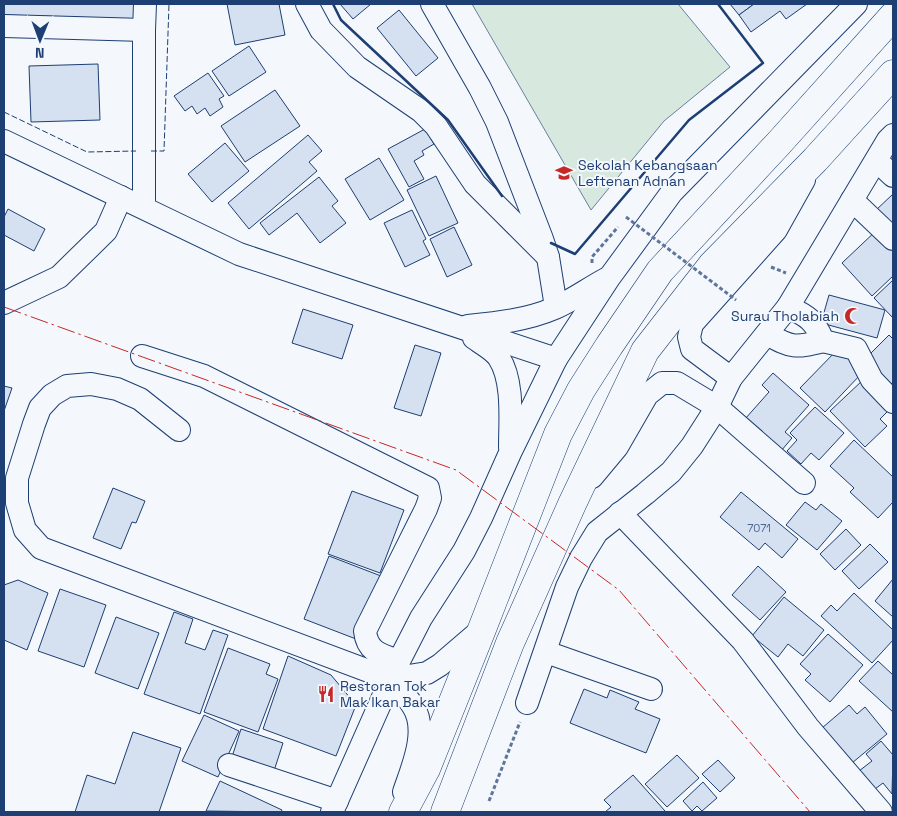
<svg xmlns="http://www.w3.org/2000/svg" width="897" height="816" font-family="'Space Grotesk',sans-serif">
<rect width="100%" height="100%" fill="#f4f7fb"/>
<!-- green -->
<polygon fill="#d7e8df" stroke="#687fa3" points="472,4 678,4 730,67 664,121 591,210"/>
<!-- building -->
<g fill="#d5e0f0" stroke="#1d3f73">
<polygon points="4,4 135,4 135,19 4,15"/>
<polygon points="227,4 279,4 285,35 235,45"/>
<polygon points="340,4 371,4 353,19"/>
<polygon points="730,4 754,4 739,15"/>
<polygon points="754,4 807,4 786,19 780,11 751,32 739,15"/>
<polygon points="399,10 438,58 416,76 377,28"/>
<polygon points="249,46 266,72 229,96 212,71"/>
<polygon points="98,64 100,120 31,122 29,66"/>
<polygon points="208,73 224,96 219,99 223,107 210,116 205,108 197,114 192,106 185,111 174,96"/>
<polygon points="275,90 300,126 245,162 221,126"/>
<polygon points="425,129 434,144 422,151 424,155 414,161 424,179 409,187 388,149"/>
<polygon points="308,135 322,151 309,162 317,171 249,229 228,203"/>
<polygon points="225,143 249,171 212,202 188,174"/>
<polygon points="379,158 404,200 370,220 345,179"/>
<polygon points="436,176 458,223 429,236 407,190"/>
<polygon points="319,177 338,201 332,206 346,223 320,243 297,213 269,235 260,223"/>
<polygon points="893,194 893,229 875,211"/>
<polygon points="8,209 45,229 34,251 4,235 4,217"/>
<polygon points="412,210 426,239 423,241 430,255 405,267 384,223"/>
<polygon points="454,227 472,265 447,277 430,239"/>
<polygon points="879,228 893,243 893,276 872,296 842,263"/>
<polygon points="893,280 893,318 874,298"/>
<polygon points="829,295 885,310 877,338 821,323"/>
<polygon points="303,309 353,325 342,359 292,343"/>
<polygon points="889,335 893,339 893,382 888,387 868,356"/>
<polygon points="415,345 441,353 421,416 394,408"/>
<polygon points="838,349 862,373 825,412 800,388"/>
<polygon points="773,373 809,405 785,432 792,438 781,451 745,419 769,392 762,385"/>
<polygon points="863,380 890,409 880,419 887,426 865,447 830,411"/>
<polygon points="4,386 12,388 4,411"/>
<polygon points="815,407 844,433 819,460 811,453 801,464 787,451 797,440 790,433"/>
<polygon points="854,440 893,477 893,502 878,518 850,492 854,488 830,466"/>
<polygon points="113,488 145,501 136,523 132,522 121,549 93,538"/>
<polygon points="352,491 404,510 380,573 328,554"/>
<polygon points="741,492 798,539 782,558 765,543 759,550 720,517"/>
<polygon points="805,502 816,510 821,504 842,521 817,550 786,525"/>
<polygon points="846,529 861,545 835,570 820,554"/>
<polygon points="870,544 888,562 859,589 842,571"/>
<polygon points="329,556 381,576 356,639 304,619"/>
<polygon points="758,566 786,592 760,620 732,595"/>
<polygon points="893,579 893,617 875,601"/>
<polygon points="18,580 48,593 27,650 4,640 4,585"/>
<polygon points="60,589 106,605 84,667 38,651"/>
<polygon points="854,593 893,630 893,640 872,663 821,616 831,605 837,611"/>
<polygon points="784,597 824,630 803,656 788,644 778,657 752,636"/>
<polygon points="174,612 193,619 185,643 205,650 213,630 228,635 200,714 144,694"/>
<polygon points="116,617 159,633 138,689 95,673"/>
<polygon points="828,634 863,665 830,702 805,680 811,674 800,664"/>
<polygon points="228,648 270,664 266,674 278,679 258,732 204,712"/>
<polygon points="288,656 331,675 356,705 336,756 263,729"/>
<polygon points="878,661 893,675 893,712 859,681"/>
<polygon points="584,689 607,698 610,690 639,702 635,709 660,719 646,753 570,723"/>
<polygon points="849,705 857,714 865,707 887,734 852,763 822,728"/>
<polygon points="204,715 239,731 218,777 182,761"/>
<polygon points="241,729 283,743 273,774 231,760"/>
<polygon points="133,732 181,748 159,812 75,812 87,775 115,784"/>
<polygon points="881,741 893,755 892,794 883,783 875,789 859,771 872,761 866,754"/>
<polygon points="677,755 699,778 667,807 645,784"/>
<polygon points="718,760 735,778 720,792 702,774"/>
<polygon points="633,775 665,811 663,812 605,812 611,807 604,800"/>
<polygon points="220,781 282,810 281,812 206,811"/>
<polygon points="703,782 717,798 702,811 697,806 692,811 683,801"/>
</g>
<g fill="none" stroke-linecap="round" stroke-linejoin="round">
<!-- minor casing -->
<g stroke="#1d3f73" stroke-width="24">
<g id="minor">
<polyline points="307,4 321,30 357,67 421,111 436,126 475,184 548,257"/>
<polyline points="432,4 480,88 497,122 542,239 548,257 556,307"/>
<polyline points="4,26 144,30"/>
<polyline points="4,141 239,254 556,359"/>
<polyline points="877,161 893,176"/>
<polyline points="852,200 893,239"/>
<polyline points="144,207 144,30 145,4"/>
<polyline points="4,303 59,277 106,231 121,197"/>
<path d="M788,307C808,316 815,321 823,341L856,349L872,380L893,402"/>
<path d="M468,326C498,323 527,320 555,308C573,300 589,288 606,279"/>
<path d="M767,334C792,348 795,348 823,341"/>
<path d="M474,338C482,344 494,350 499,358C514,381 510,421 510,447"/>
<path d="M142,356L204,376L428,488L430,498L426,509L365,631C367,652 381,655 399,661"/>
<polyline points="731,378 692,349 689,337 692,324 776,230 804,180"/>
<path d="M179,430L140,399L117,389L91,384L67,386L52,395L40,408L34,424L17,478V503L25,530L41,548L390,679C397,688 407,696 413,706C429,731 412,768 404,792"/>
<polyline points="592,477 617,447 647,395 662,383 677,383 717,407 804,483"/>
<polyline points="620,513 743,641 808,727 881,812"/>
<polyline points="546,652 651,689"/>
<polyline points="390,679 427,673 440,665 482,629"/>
<polyline points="527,703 567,587 581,558 597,532 645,494 671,472 692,446 717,407 731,378 788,307 888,140 893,135"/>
<polyline points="229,765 337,801"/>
<polyline points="332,812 399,661 421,618 464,551 481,518 510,453 556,359 609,278 672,192 856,4"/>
</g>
</g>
<!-- highway casing -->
<g stroke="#1d3f73" stroke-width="29">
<g id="highway">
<polyline points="403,812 426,769 482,629 558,434 581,390 609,346 660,271 779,143 893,16"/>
<polyline points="445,812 510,643 573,502 645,351 712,265 815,160 893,74"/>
</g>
</g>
<!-- path -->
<g stroke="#5e769c" stroke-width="3" stroke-dasharray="4 2.5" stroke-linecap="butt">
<polyline points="592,263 592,257 618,227"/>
<polyline points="771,267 786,273"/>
<polyline points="489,801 520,722"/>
</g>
<!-- minor -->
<use href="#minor" stroke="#f4f7fb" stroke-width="22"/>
<!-- highway -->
<use href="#highway" stroke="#f4f7fb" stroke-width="28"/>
<!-- path-bridge -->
<polyline stroke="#5e769c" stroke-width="3" stroke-dasharray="4 2.5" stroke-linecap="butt" points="626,217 736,300"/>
<!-- fence -->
<g stroke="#1d3f73" stroke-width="1" stroke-dasharray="6 2.5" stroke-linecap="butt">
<polyline points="4,112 87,152 136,151"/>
<polyline points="151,151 164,151 169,4"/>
</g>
<!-- wall -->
<g stroke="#1d3f73" stroke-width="2.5">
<polyline points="333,4 341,20 448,120 502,196"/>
<polyline points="551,243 575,254 689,120 763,63 718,4"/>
</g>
<!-- power -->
<polyline stroke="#c62828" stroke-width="1" stroke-dasharray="18 4 2.5 4" stroke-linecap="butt" points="4,307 456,470 619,590 810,812"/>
</g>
<!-- icons -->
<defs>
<g id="school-bare" transform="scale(1.35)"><path d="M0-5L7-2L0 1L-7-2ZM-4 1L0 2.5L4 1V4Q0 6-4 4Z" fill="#c62828" stroke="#f4f7fb" stroke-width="2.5" paint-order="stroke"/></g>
<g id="mosque-bare" transform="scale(1.35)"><path d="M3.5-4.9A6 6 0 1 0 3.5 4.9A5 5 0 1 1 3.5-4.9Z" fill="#c62828" stroke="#f4f7fb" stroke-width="2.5" paint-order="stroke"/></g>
<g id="restaurant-bare" transform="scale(1.35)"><path d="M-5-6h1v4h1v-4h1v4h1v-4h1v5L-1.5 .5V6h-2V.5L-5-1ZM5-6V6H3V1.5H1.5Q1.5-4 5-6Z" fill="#c62828" stroke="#f4f7fb" stroke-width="2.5" paint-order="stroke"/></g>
</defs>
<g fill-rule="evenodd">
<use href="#school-bare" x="564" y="173"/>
<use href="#mosque-bare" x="853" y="316"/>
<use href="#restaurant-bare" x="326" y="694"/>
</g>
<g text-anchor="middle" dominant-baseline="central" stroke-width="4" stroke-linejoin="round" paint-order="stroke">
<!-- number labels -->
<g font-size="11" fill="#4b6792">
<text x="759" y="528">7071</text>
</g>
<!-- poi labels -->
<g font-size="14" fill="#1d3f73" stroke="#f4f7fb" text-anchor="start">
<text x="578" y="165">Sekolah Kebangsaan<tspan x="578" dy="16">Leftenan Adnan</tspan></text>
<text x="839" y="316" text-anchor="end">Surau Tholabiah</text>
<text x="340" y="686">Restoran Tok<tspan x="340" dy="16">Mak Ikan Bakar</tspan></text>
</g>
</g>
<!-- border -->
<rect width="897" height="816" fill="none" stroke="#1d3f73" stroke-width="10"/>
<!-- north arrow -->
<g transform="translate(40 40) rotate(181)" stroke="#f4f7fb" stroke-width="4" paint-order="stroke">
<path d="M0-4L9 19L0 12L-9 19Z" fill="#1d3f73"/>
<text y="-8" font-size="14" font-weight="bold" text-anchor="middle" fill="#1d3f73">N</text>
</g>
</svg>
